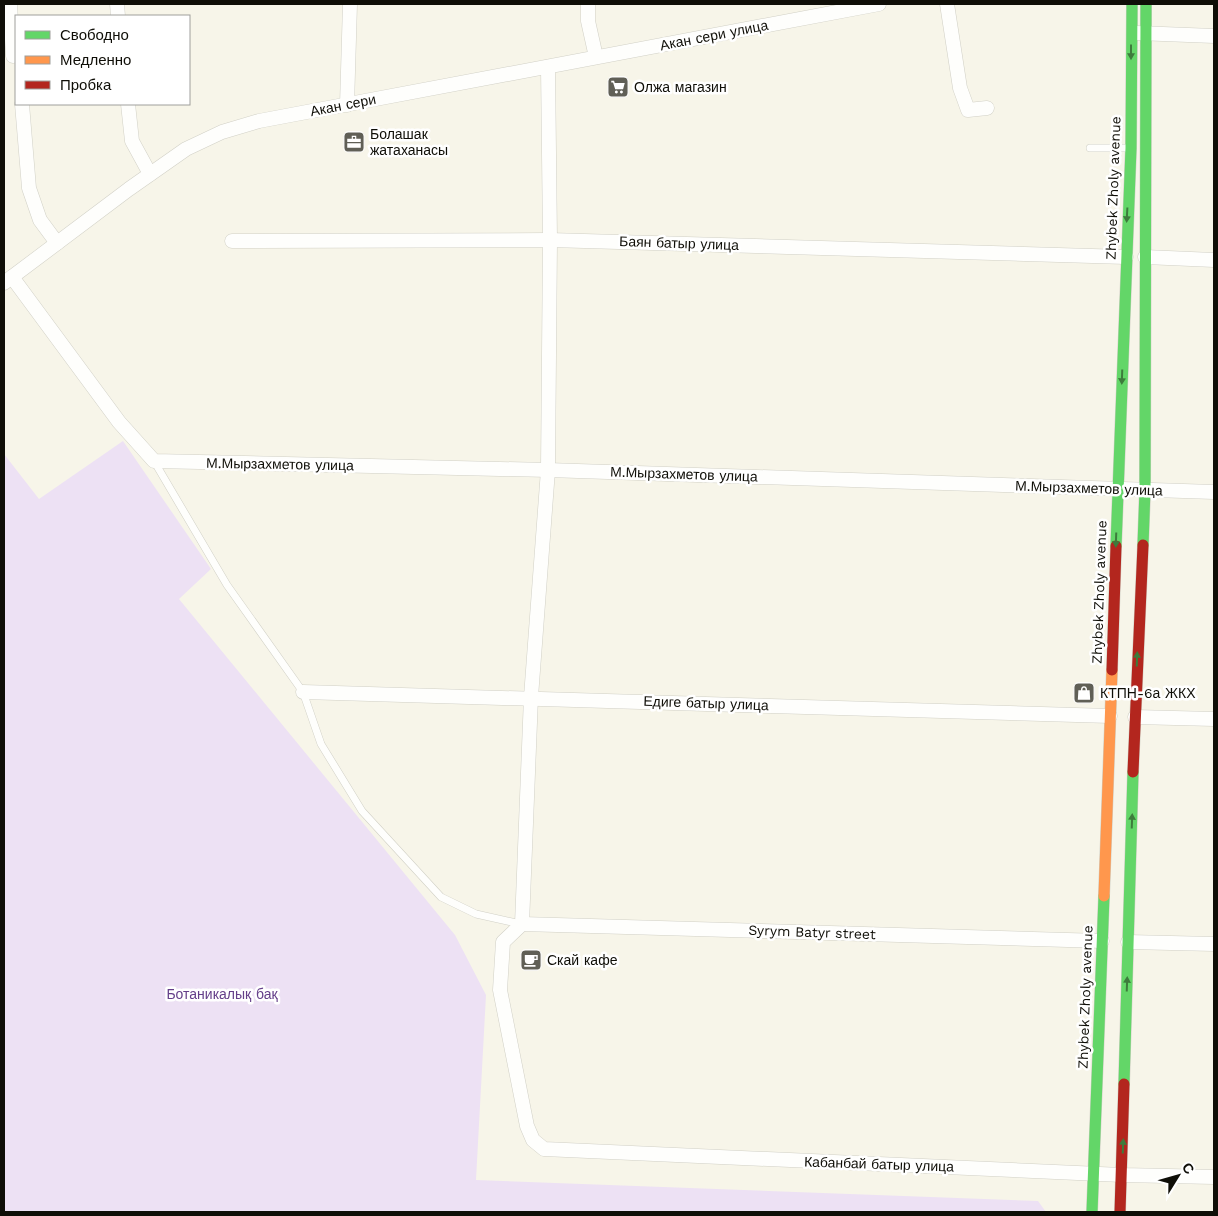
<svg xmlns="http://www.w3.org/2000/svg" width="1218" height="1216" font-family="'Work Sans',sans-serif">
<rect width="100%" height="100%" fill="#f7f5e9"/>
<!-- green -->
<polygon fill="#ede1f4" points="123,441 211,569 179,599 455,935 486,995 476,1180 1038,1201 1046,1212 4,1212 4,454 39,499"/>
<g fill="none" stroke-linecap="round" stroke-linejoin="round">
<!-- lane casing -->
<g stroke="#d1d0c6" stroke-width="8">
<g id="lane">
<polyline points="1090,148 1130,148"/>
<polyline points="154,461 227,585 303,692 321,744 362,811 441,897 476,914 521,924"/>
</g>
</g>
<!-- street casing -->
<g stroke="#d1d0c6" stroke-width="15">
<g id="street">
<polyline points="10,4 13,56"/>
<polyline points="117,4 118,16"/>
<polyline points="588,4 588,21 596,57"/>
<polyline points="947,4 960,88 968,110 987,108"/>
<polyline points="1137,33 1214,36"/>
<polyline points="548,67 550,240 548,470 531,697 522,924 503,942 500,990 527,1126 533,1140 544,1149 1122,1175 1214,1177"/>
<polyline points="22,104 29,188 40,220 57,243"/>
<polyline points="128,104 132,141 150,174"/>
<polyline points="347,105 350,4"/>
<polyline points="232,241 550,240 1126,257"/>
<polyline points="1145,257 1214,260"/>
<polyline points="12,277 119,422 154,461 548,470 1214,492"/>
<polyline points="4,283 129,189 186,149 222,132 259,121 879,4"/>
<polyline points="303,692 1110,716"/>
<polyline points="1135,717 1214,719"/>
<polyline points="522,924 1102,941"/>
<polyline points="1128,942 1214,944"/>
</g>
</g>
<!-- fast casing -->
<g stroke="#d1d0c6" stroke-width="12">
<g id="fast">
<polyline points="1143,545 1145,490 1146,4"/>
<polyline points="1116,546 1131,148 1132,4"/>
<polyline points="1124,1084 1133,772"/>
<polyline points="1092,1212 1104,896"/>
</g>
</g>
<!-- slow casing -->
<g stroke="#d1d0c6" stroke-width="12">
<polyline id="slow" points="1104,896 1112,670"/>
</g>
<!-- jam casing -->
<g stroke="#d1d0c6" stroke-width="12">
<g id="jam">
<polyline points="1112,670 1116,546"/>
<polyline points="1133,772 1143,545"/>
<polyline points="1120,1212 1124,1084"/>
</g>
</g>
<!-- lane -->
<use href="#lane" stroke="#fefefc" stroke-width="7"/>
<!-- street -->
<use href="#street" stroke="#fefefc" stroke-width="14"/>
<!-- fast -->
<use href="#fast" stroke="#63d668" stroke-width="11"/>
<!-- slow -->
<use href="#slow" stroke="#ff974d" stroke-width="11"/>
<!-- jam -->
<use href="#jam" stroke="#b3261e" stroke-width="11"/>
</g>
<!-- one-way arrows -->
<defs><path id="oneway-solid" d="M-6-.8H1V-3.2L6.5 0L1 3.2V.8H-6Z" transform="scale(1.25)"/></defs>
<g fill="#3d7c3c">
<use href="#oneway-solid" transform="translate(1131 52) rotate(90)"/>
<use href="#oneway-solid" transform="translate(1127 215) rotate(93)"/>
<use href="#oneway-solid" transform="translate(1122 377) rotate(92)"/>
<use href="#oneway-solid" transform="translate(1116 540) rotate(92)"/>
<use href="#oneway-solid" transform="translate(1137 659) rotate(-88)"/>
<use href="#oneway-solid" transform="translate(1132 821) rotate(-88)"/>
<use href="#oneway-solid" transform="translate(1127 984) rotate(-88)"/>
<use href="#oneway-solid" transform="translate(1123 1146) rotate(-88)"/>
</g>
<!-- icons -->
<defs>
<g id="supermarket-square" transform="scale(1.125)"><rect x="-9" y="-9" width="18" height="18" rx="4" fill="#605f56" stroke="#fff"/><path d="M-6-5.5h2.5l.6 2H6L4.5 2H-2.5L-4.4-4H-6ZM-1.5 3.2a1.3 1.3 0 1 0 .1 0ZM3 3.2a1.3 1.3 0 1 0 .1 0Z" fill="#fff"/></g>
<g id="office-square" transform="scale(1.125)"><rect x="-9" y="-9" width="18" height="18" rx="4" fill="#605f56" stroke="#fff"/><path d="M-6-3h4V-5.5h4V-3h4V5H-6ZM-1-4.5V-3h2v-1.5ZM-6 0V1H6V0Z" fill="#fff"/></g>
<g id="shop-square" transform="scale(1.125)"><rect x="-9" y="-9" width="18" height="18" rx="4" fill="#605f56" stroke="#fff"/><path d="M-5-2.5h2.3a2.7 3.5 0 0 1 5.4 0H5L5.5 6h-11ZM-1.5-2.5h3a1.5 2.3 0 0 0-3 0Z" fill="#fff"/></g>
<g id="cafe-square" transform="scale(1.125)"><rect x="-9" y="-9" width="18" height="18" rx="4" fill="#605f56" stroke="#fff"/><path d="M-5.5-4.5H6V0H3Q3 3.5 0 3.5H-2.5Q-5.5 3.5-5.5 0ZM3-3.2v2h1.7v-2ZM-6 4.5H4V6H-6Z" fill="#fff"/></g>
</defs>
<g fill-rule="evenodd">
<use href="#supermarket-square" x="618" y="87"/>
<use href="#office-square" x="354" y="142"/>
<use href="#shop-square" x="1084" y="693"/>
<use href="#cafe-square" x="531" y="960"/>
</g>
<g text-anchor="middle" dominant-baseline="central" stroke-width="5" stroke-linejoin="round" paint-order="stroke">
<!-- street labels -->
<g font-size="14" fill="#0f0e07" stroke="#fff">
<text transform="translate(714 35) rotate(-11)">Акан сери улица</text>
<text transform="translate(343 105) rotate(-11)">Акан сери</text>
<text transform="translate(1113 188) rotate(-88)">Zhybek Zholy avenue</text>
<text transform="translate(679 243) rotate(2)">Баян батыр улица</text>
<text transform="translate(280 464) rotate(1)">М.Мырзахметов улица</text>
<text transform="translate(684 474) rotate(2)">М.Мырзахметов улица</text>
<text transform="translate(1089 488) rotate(2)">М.Мырзахметов улица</text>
<text transform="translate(1099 592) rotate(-88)">Zhybek Zholy avenue</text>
<text transform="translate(706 703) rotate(2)">Едиге батыр улица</text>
<text transform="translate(812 932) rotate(2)">Syrym Batyr street</text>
<text transform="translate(1085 997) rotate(-88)">Zhybek Zholy avenue</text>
<text transform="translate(879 1164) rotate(2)">Кабанбай батыр улица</text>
</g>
<!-- poi labels -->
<g font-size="14" fill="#0f0e07" stroke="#fff" text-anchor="start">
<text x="634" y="87">Олжа магазин</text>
<text x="370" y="134">Болашак<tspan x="370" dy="16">жатаханасы</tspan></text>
<text x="1100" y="693">КТПН-6а ЖКХ</text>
<text x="547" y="960">Скай кафе</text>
</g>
<!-- park labels -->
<g font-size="14" fill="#643e89" stroke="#fff">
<text x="222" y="994">Ботаникалық бақ</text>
</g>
</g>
<!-- border -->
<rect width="1218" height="1216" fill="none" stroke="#0f0e07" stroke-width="10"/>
<!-- legend -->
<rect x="15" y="15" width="175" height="90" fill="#ffffff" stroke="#9f9f9c"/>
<rect x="25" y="31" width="25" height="8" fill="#63d668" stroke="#9f9f9c"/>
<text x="60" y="40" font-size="15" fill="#0f0e07">Свободно</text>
<rect x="25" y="56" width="25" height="8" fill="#ff974d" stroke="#9f9f9c"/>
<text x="60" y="65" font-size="15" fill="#0f0e07">Медленно</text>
<rect x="25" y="81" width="25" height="8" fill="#b3261e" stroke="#9f9f9c"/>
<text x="60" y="90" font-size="15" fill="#0f0e07">Пробка</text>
<!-- north arrow -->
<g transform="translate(1178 1176) rotate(53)" stroke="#ffffff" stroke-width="4" paint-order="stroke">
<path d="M0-4L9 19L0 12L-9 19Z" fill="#0f0e07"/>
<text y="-8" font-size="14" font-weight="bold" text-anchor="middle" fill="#0f0e07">С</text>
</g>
</svg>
